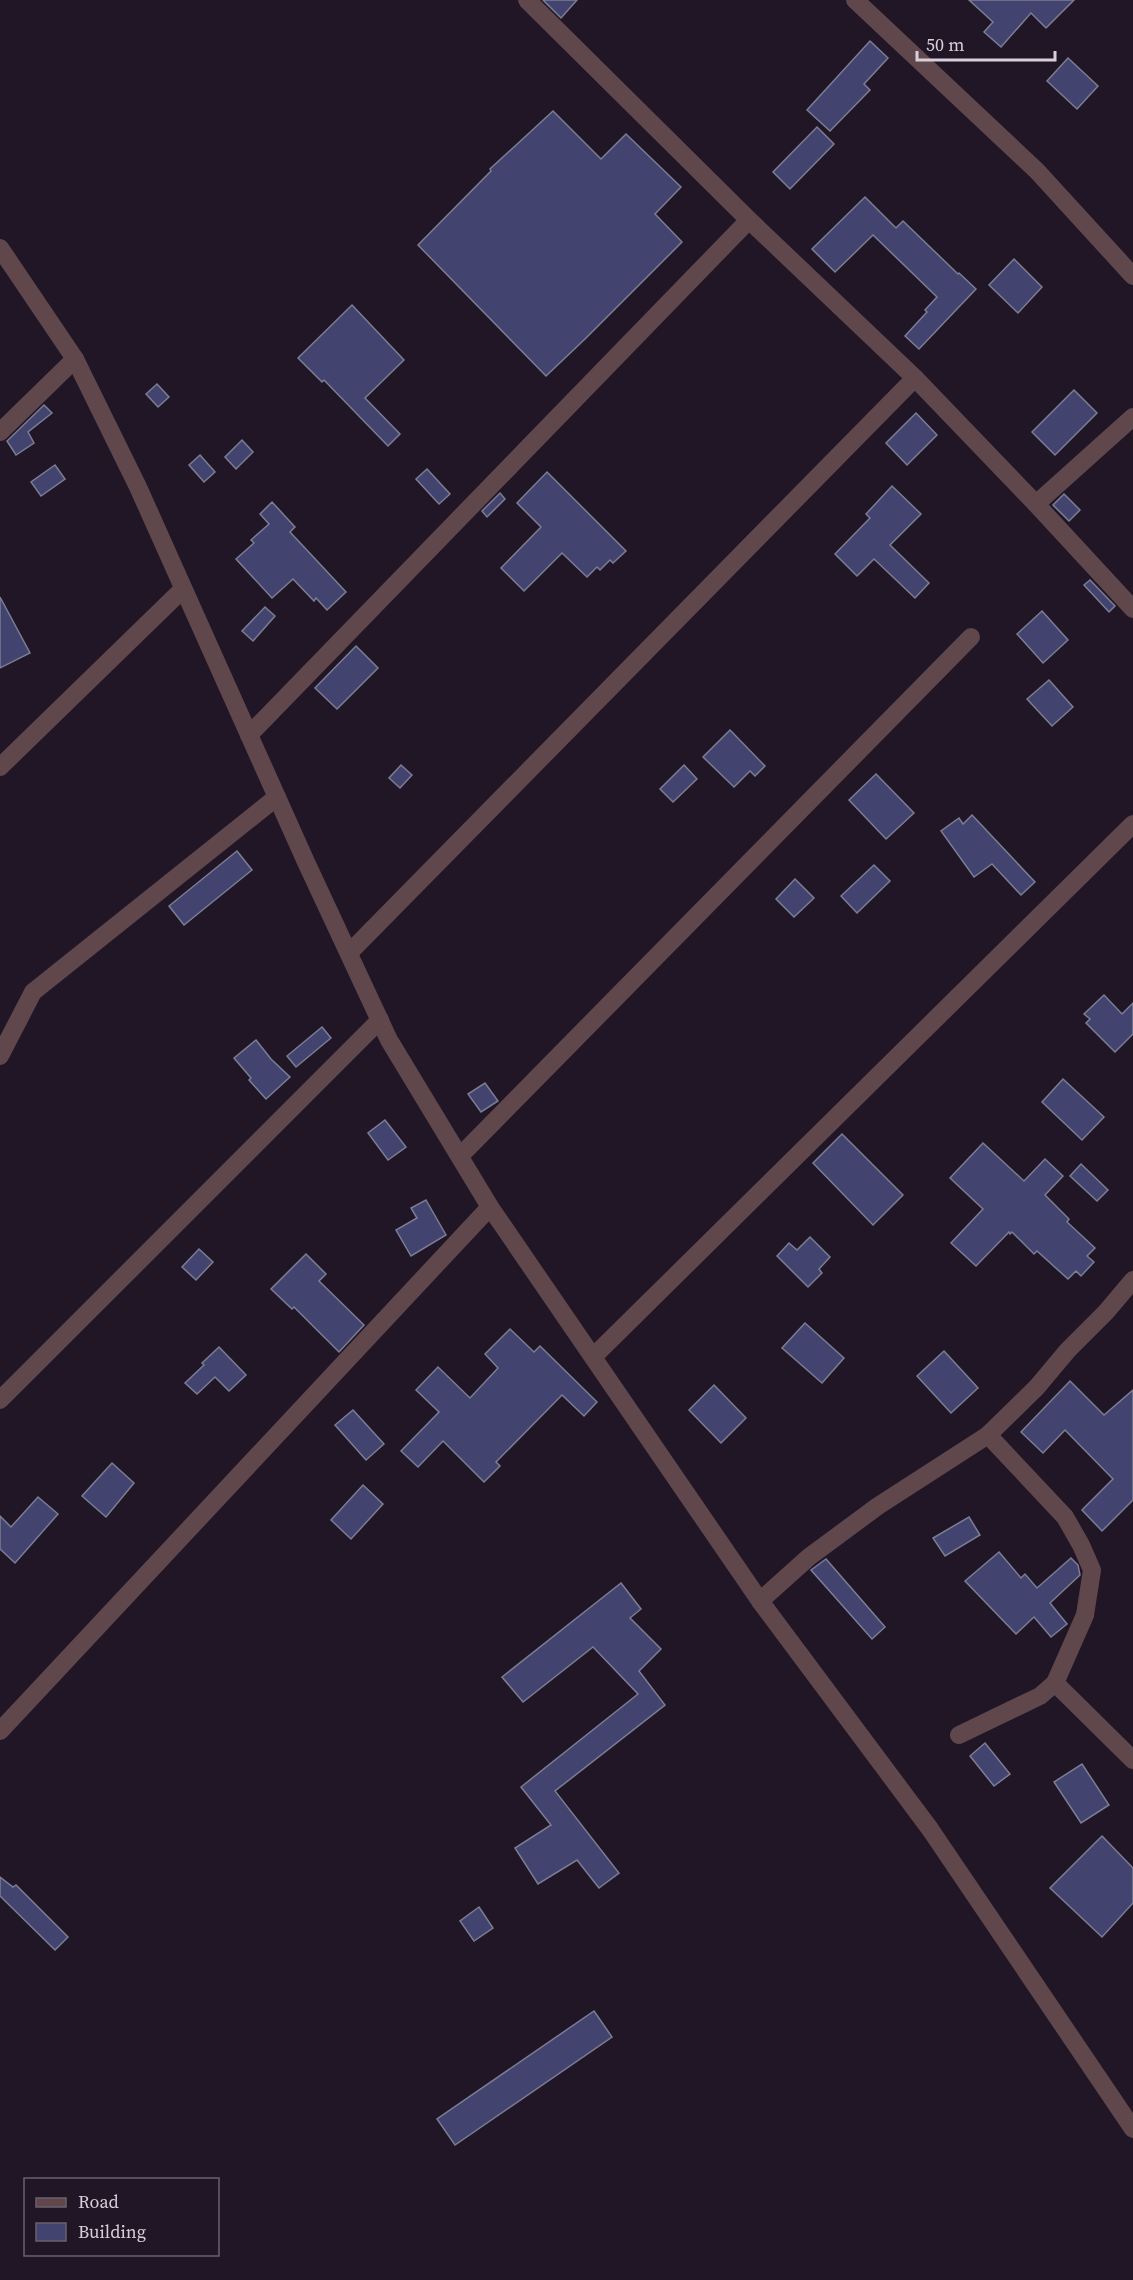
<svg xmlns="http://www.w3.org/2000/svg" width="1133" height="2280" font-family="'Source Serif 4',serif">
<rect width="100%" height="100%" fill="#211626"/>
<!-- building -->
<g fill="#42446f" stroke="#7b7d93" stroke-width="1.5">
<polygon points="543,0 577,0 561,18"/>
<polygon points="969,0 1074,0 1046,28 1031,13 1001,47 984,32 993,22"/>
<polygon points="870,41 888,58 864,84 870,90 830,131 807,110"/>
<polygon points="1068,58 1098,86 1077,109 1047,81"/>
<polygon points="553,111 601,159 626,134 681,187 655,214 682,242 585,339 546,376 418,245 491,171 490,169"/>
<polygon points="817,127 834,144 790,189 773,172"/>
<polygon points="865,197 896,228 903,221 958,274 959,273 976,289 919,349 905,336 927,312 925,310 937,297 873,235 835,272 812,249"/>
<polygon points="1014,259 1042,287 1018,313 989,285"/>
<polygon points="352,305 404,360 365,398 400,434 388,446 324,380 322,382 298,358"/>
<polygon points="157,384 169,397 158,407 146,394"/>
<polygon points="1074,390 1097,413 1055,455 1032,432"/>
<polygon points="44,405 52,413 28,432 34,443 16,455 7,441"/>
<polygon points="916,413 937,435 907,465 886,443"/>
<polygon points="242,440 253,452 236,469 225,457"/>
<polygon points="200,455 215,472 204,482 189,465"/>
<polygon points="55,465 65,479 41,496 31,482"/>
<polygon points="427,469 450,494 439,504 416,479"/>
<polygon points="547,472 626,551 613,563 610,560 600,570 597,567 587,577 562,553 524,591 501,568 541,527 517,503"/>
<polygon points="892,486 921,514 890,545 929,583 915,598 874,559 857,576 835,554 870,518 866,514"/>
<polygon points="500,493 505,499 487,517 482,511"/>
<polygon points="1064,494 1080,510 1069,521 1053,505"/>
<polygon points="272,502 295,527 290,532 346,592 327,610 316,598 314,601 293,579 272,598 236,559 254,543 251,540 269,524 260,514"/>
<polygon points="1090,580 1115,606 1109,612 1084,585"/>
<polygon points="0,597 30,653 0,668"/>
<polygon points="265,607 275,616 253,641 242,631"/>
<polygon points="1042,611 1068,640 1043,663 1017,634"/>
<polygon points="356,646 378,668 337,709 315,688"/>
<polygon points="1049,680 1073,707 1052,726 1027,699"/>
<polygon points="730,730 765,766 755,776 750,771 734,787 703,757"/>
<polygon points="401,765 412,775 400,788 389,778"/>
<polygon points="684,765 697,779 673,802 660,789"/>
<polygon points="876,774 914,813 886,839 849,800"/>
<polygon points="972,815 1035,882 1021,895 992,864 974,877 941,831 959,818 963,824"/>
<polygon points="237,851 252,870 184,925 169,906"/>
<polygon points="874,865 890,881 857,913 841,896"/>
<polygon points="795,879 814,898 794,917 776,899"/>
<polygon points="1104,995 1122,1014 1133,1003 1133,1034 1115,1052 1086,1023 1090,1019 1084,1014"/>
<polygon points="322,1027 331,1038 296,1067 287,1056"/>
<polygon points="256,1040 271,1059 290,1077 266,1099 249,1080 251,1078 234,1058"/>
<polygon points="1063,1079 1104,1117 1082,1140 1042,1102"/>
<polygon points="485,1083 498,1101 481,1112 468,1094"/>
<polygon points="385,1120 406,1147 388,1160 368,1133"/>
<polygon points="842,1134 903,1195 873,1225 813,1163"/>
<polygon points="983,1143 1024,1181 1045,1159 1063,1176 1045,1195 1069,1219 1067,1222 1095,1248 1087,1256 1094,1262 1081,1276 1076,1271 1068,1279 1037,1251 1034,1254 1012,1232 1010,1234 1009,1232 976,1266 951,1243 983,1209 950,1178"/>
<polygon points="1081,1164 1108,1190 1097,1201 1070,1176"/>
<polygon points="426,1200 446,1235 411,1256 396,1230 417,1218 411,1208"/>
<polygon points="810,1237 830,1257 819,1269 822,1273 808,1287 777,1256 789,1243 797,1250"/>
<polygon points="199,1249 213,1262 196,1280 182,1267"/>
<polygon points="306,1254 326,1274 319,1281 364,1325 339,1352 294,1307 292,1309 271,1289"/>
<polygon points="805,1323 844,1358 822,1383 782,1348"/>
<polygon points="510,1329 534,1352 540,1346 597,1402 584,1416 562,1395 496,1462 500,1466 484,1482 443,1441 418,1467 401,1451 439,1412 416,1390 438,1367 470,1398 498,1368 485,1354"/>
<polygon points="219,1347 246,1375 229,1391 215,1377 197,1394 185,1383 204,1365 202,1363"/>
<polygon points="944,1351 978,1388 951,1413 917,1376"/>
<polygon points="1070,1381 1104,1415 1133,1390 1133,1500 1102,1531 1082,1510 1113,1479 1065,1430 1043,1453 1021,1432"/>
<polygon points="714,1385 746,1418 721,1443 689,1410"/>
<polygon points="353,1410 384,1444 366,1460 335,1425"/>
<polygon points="112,1463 134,1483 106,1517 82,1496"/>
<polygon points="363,1485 383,1504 351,1539 331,1520"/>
<polygon points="38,1497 58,1514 15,1563 0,1549 0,1516 11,1527"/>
<polygon points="969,1517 980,1535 945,1556 933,1538"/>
<polygon points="999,1552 1021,1578 1025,1574 1037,1588 1071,1558 1078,1565 1080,1575 1050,1603 1067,1624 1051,1637 1034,1617 1016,1634 965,1581"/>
<polygon points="826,1559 885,1627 872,1639 811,1570"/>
<polygon points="621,1583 641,1609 630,1618 661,1649 639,1671 665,1705 555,1791 619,1873 599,1888 577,1860 538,1884 515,1848 551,1825 521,1787 638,1694 593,1647 523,1702 502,1677"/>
<polygon points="985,1743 1010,1774 994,1786 970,1756"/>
<polygon points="1082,1764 1109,1805 1081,1823 1054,1782"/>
<polygon points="1102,1836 1133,1868 1133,1903 1102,1937 1050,1888"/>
<polygon points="0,1877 13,1887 16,1885 68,1937 55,1950 0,1896"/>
<polygon points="479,1907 493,1928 474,1941 460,1921"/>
<polygon points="594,2011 612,2037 455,2145 437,2119"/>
</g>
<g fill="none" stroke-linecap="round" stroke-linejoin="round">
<!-- street -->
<g stroke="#5f474b" stroke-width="18">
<polyline points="527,0 749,220 915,378 1036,504 1133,609"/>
<polyline points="855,0 1037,171 1133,276"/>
<polyline points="0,248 75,359 138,487 306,862 389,1040 490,1207 760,1601 930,1829 1133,2129"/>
<polyline points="0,432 75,359"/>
<polyline points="1036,504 1133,417"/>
<polyline points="249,735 749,220"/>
<polyline points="0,767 183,589"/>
<polyline points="349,953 915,378"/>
<polyline points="0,1056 33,992 277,797"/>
<polyline points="460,1156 971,637"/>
<polyline points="594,1356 1133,824"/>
<polyline points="0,1400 380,1020"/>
<polyline points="988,1435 1065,1517 1081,1545 1092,1570 1085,1615 1055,1683 1133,1760"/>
<polyline points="760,1601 809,1557 878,1506 988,1435 1037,1387 1068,1350 1106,1312 1133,1280"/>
<polyline points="0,1731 490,1207"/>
<polyline points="959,1735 1040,1696 1055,1683"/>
</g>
</g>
<!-- legend -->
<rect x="24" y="2178" width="195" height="78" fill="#211626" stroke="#6a606e" stroke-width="1.5"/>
<rect x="36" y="2198" width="30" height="9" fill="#5f474b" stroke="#6a606e" stroke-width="1.5"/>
<text x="78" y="2208" font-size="18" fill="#d7d0da">Road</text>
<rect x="36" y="2223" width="30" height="18" fill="#42446f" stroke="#6a606e" stroke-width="1.5"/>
<text x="78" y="2238" font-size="18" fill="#d7d0da">Building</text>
<!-- scale -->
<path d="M917 51v9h138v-9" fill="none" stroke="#d7d0da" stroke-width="3"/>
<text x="926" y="51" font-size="18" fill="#d7d0da" stroke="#211626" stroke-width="4.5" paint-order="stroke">50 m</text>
</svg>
